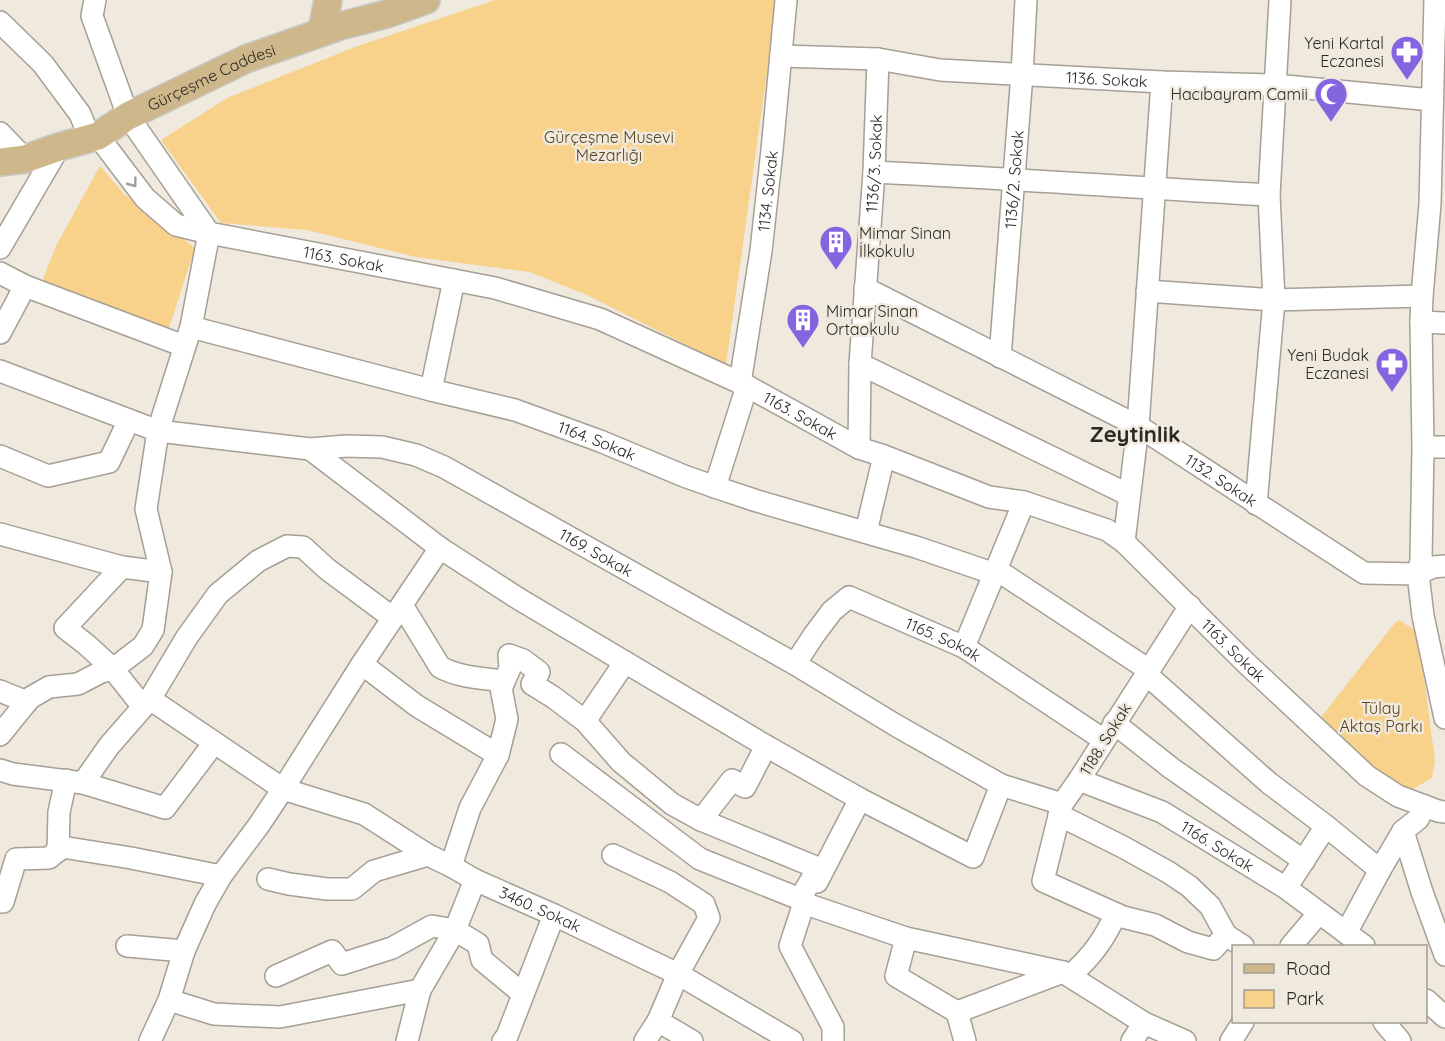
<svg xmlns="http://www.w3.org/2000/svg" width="1445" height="1041" font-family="Quicksand,sans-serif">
<rect width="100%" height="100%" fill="#efe9de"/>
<!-- green -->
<g fill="#f8d28a">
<polygon points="495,0 775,0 770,51 726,365 587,295 529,272 416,257 307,230 221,223 161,140 227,98 355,47"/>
<polygon points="100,166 124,194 195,248 169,328 41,284 56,246"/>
<polygon points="1399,620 1418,632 1435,761 1432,778 1403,795 1315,725 1394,624"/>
</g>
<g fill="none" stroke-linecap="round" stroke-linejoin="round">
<!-- minor casing -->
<g stroke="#a59f95" stroke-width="24">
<g id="minor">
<polyline points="1435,0 1430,204 1422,296 1421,322 1423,447 1421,560 1418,574 1423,616 1445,718"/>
<polyline points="0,22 43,64 80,114 90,138"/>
<path id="s1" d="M781,56L878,59L940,70L994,73L1162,82L1275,85L1432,100"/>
<polyline points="0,133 25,159"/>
<path id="s2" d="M98,136L145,198L176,225L209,233L495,288L600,319L747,386L859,448L884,456L989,497L1024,502L1107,530L1124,542L1246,663L1367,776L1398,796L1438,811L1445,812"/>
<path d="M874,172C1005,178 1137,188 1269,195"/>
<polyline points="0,248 59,147"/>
<polyline points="0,273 25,286 184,346"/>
<path id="s3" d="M865,288L1138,426L1364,573L1418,574L1433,567L1445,566"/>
<polyline points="1147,291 1274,300 1422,296"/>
<polyline points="1421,322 1445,323"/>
<path id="s4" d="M191,327L431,390L515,410L600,441L684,476L715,487L757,501L916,547L995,574"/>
<polyline points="0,333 25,286"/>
<path id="s5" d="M1000,357L1022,74L1026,0"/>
<polyline points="860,364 1129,495"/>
<path id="s6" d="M0,371L158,431L310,449L346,446L382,447L416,455L444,467L795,664L897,726L1001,785L1062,804"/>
<path id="s7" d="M740,383L761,251L772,150L786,0"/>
<polyline points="431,390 454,280"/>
<polyline points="1423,447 1445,447"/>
<path id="s8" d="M859,448L860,364L874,172L878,59"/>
<polyline points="310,449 440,548 519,599 766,746 860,799 973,857 1001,785"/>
<polyline points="0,456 48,476 109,462 129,420"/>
<polyline points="715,487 747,386"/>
<polyline points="1256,504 1274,300 1269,195 1280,0"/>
<polyline points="866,532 884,456"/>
<polyline points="0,534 122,567 65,628 87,645 113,669 143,646 153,630 161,572 146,509 158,431 191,327 209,233 128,116 92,16 95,0"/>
<polyline points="1124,542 1138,426 1162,82"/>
<polyline points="122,567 161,572"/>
<polyline points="997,570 1149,670"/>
<path d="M402,605L440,667C458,677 481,678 502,681L503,684L501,688L507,719L498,755L470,808L451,866"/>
<polyline points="1190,606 1079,780 1062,804 1043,881 1123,917 1155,925 1188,942 1213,949 1226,935 1243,946"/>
<polyline points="964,647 1024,502"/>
<polyline points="362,664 417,706 498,755"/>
<path id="s9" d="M795,664L814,635L832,611L849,597L964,647L1104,740"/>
<polyline points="1146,674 1269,783 1326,826 1380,870"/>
<polyline points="503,684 510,668 509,655 523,660 539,672 532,684 553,697 585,721 621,762 672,804 701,820 818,868 800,899"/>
<polyline points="0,691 27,702"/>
<path id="s10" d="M150,699L283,789L364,814L428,855L451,866L475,880L554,915L678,974L792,1041"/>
<polyline points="585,721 625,662"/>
<polyline points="1114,723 1171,768 1304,861"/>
<polyline points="0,735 30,698 49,687 78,684 101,672 113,669 143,707"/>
<polyline points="561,754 700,859 800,899 806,904 906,938 1063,972 1144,1023 1185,1041"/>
<polyline points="0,770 13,774 83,783 109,746 150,699 187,637 218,594 258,561 287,546 303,547 327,569 393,618"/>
<path id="s11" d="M1079,780L1162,812L1286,888L1364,946"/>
<polyline points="83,783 165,808 214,743"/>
<polyline points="1425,806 1418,819 1403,831 1422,892 1445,955"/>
<polyline points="1059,815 1123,847 1168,872 1189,886 1210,906 1226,935"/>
<polyline points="701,820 732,780 745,787 766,746"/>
<polyline points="58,851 59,812 66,780"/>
<polyline points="613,855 670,882 704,904 709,918 678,974 658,1021 645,1041"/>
<polyline points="268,879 289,884 327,889 352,889 374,871 428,855"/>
<polyline points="817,882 860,799"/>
<polyline points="1286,888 1326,826"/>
<polyline points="0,902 3,902 16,859 49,858 62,847 131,858 221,876"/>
<polyline points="804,903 790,946 833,1027 833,1041"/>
<polyline points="1346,933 1380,870 1403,831"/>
<polyline points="906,938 896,976 957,1012"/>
<polyline points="127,946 184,951"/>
<polyline points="1291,946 1319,913"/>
<polyline points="276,976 332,951 342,964 392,948 432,926 455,930 478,944 482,960 523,994"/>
<path d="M1070,976C1092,956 1103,941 1116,914"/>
<polyline points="169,1000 214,1014 280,1017 420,990"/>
<polyline points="1426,1000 1445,1017"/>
<polyline points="658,1021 692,1041"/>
<polyline points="1384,1022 1400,1041"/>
<polyline points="150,1041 169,1000 184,951 205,904 221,876 259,825 283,789 362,664 440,548"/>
<polyline points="407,1041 420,990 455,930 475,880"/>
<polyline points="503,1041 507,1036 554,915"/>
<polyline points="965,1041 957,1012 1063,972"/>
<polyline points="1132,1041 1144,1023"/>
<polyline points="1231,1041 1243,1022"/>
</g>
</g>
<!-- major casing -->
<g stroke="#c8c8c7" stroke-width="30">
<g id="major">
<polyline points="322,32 328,0"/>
<path id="s12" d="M0,162L25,159L59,147L98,136L128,116L246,59L340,26L387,14L426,0"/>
</g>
</g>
<!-- minor -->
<use href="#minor" stroke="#fff" stroke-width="21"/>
<!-- major -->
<use href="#major" stroke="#ceb88b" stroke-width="27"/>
</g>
<!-- one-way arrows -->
<defs><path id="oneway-chevron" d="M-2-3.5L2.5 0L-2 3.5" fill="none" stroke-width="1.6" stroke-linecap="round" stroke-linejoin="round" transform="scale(1.5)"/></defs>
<use stroke="#a09f9d" href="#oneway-chevron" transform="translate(133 183) rotate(53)"/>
<!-- icons -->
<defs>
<g id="pharmacy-pin" transform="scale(1.725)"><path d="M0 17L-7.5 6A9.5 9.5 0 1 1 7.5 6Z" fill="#8564df" stroke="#efe9de"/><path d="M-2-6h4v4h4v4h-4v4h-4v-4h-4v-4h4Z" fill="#fff"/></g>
<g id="mosque-pin" transform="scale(1.725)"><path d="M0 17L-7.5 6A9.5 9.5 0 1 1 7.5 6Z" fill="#8564df" stroke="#efe9de"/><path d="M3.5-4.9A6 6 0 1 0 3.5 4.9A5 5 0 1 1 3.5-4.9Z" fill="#fff"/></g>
<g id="building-pin" transform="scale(1.725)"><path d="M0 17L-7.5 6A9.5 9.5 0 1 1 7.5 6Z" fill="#8564df" stroke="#efe9de"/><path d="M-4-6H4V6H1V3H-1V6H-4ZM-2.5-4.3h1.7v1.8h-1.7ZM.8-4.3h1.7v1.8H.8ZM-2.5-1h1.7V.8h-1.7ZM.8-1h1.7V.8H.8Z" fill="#fff"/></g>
</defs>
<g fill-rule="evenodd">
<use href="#pharmacy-pin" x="1407" y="52"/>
<use href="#mosque-pin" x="1331" y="94"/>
<use href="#building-pin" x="836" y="242"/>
<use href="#building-pin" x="803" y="320"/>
<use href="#pharmacy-pin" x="1392" y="364"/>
</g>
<g text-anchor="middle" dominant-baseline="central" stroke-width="5" stroke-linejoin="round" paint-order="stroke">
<!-- poi labels -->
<g font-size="16" fill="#2c2a26" stroke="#efe9de" text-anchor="end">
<text x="1384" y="43">Yeni Kartal<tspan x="1384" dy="18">Eczanesi</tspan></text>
<text x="1308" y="94">Hacıbayram Camii</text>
<text x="859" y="233" text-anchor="start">Mimar Sinan<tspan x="859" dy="18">İlkokulu</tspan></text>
<text x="826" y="311" text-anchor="start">Mimar Sinan<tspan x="826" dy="18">Ortaokulu</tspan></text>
<text x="1369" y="355">Yeni Budak<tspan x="1369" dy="18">Eczanesi</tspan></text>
</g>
<!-- street labels -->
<g font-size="16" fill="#2c2a26" stroke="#efe9de">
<text stroke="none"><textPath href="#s12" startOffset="230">Gürçeşme Caddesi</textPath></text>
<text stroke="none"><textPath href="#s1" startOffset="327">1136. Sokak</textPath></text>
<text stroke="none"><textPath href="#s8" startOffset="285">1136/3. Sokak</textPath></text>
<text stroke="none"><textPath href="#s5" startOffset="178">1136/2. Sokak</textPath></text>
<text stroke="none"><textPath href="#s7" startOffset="194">1134. Sokak</textPath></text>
<text stroke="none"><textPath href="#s2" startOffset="290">1163. Sokak</textPath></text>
<text stroke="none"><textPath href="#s2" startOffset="776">1163. Sokak</textPath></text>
<text stroke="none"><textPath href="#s4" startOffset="422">1164. Sokak</textPath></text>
<text stroke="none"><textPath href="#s3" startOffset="405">1132. Sokak</textPath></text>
<text stroke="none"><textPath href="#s6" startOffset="634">1169. Sokak</textPath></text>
<text stroke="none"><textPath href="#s9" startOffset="190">1165. Sokak</textPath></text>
<text stroke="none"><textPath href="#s2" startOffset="1280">1163. Sokak</textPath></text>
<text transform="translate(1105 739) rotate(-58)">1188. Sokak</text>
<text stroke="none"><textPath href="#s11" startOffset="154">1166. Sokak</textPath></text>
<text stroke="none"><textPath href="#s10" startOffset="446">3460. Sokak</textPath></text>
</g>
<!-- park labels -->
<g font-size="16" fill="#58451e" stroke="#efe9de">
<text x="609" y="137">Gürçeşme Musevi<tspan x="609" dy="18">Mezarlığı</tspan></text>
<text x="1381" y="708">Tülay<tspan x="1381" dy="18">Aktaş Parkı</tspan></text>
</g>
<!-- district labels -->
<g font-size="22" font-weight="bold" fill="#2c2a26" stroke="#efe9de">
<text x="1135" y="434">Zeytinlik</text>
</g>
</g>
<!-- legend -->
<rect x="1232" y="945" width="195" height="78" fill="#efe9de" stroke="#a19d94" stroke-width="1.5"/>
<rect x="1244" y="964" width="30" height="9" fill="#ceb88b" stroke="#a19d94" stroke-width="1.5"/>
<text x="1286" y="975" font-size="18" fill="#2c2a26">Road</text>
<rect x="1244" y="990" width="30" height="18" fill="#f8d28a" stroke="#a19d94" stroke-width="1.5"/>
<text x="1286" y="1005" font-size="18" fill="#2c2a26">Park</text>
</svg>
